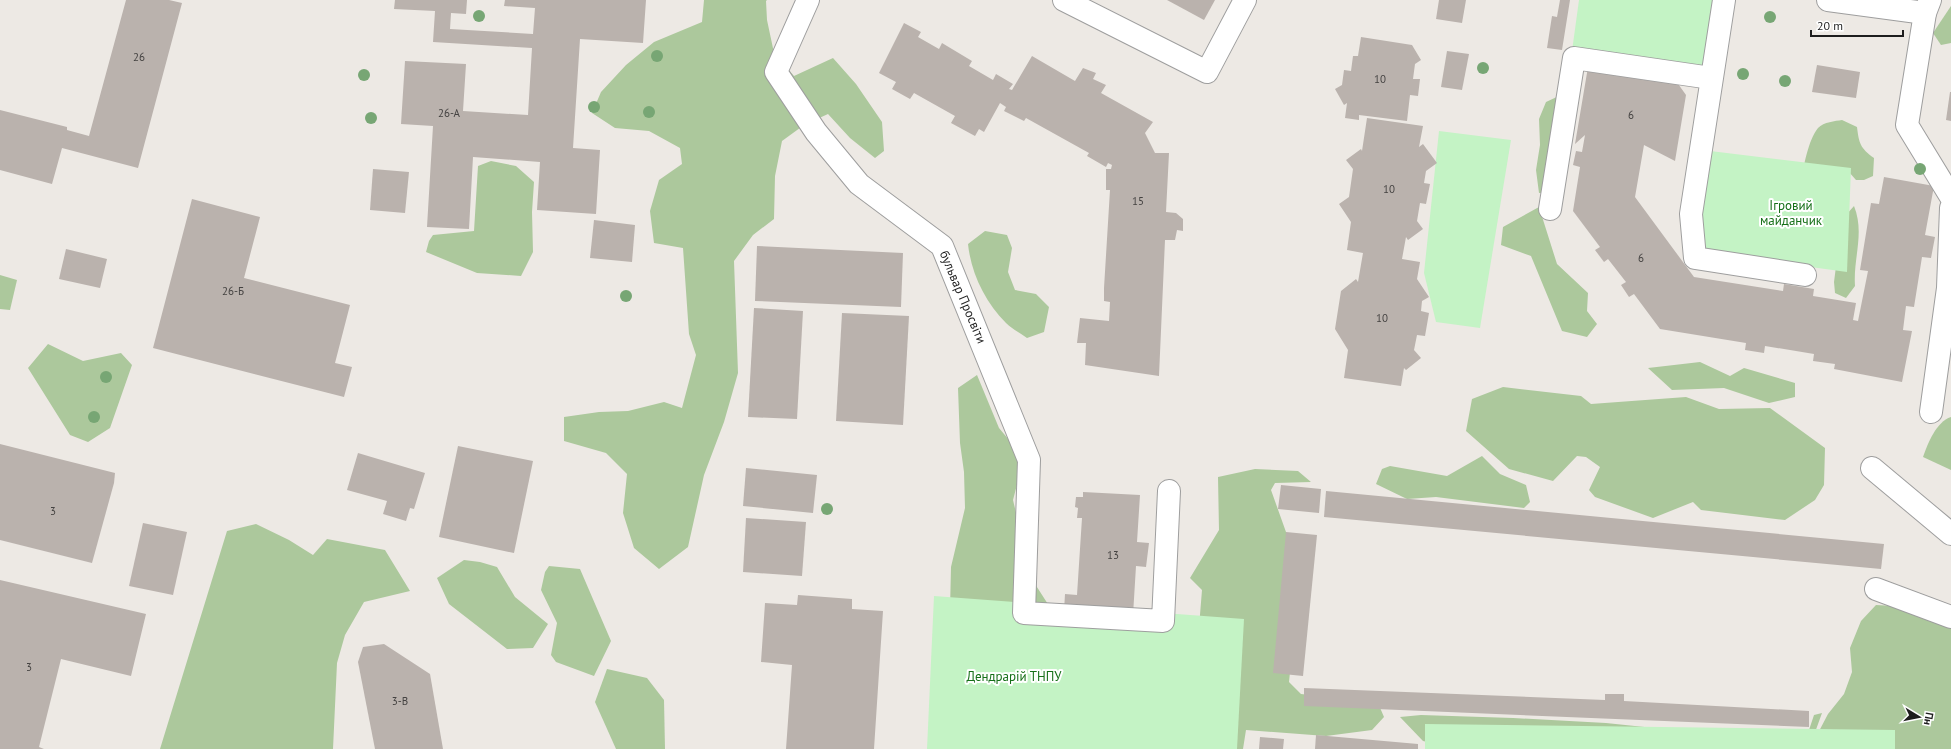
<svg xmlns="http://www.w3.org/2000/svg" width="1951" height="749" font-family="'PT Sans',sans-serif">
<rect width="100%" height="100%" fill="#ede9e4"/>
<!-- forest -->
<g fill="#acc89c">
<polygon points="704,0 767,0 766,1 767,20 774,53 794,76 833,58 856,84 882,122 884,151 875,158 850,138 828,114 804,125 782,141 775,176 774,219 753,235 734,261 738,373 724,422 704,475 688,547 659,569 634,548 623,513 627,474 606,453 564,441 564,417 599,412 628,411 664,402 682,408 696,355 689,334 683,248 654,243 650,211 659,180 682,164 680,148 649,131 615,128 592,113 601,92 626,65 654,42 702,22"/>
<polygon points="1951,6 1951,43 1941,45 1933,33"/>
<polygon points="1561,95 1554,192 1539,193 1536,170 1540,145 1539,119 1546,102"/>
<path d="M1842,120L1857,127C1859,143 1860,148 1874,158L1873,176L1864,180H1856L1849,172L1846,215L1854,206C1865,233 1853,258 1855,286L1846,298L1835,293L1834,282L1838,251L1800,183C1804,167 1808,140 1818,128C1824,122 1835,121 1842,120Z"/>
<polygon points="491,161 516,166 534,182 532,212 533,252 521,276 477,273 426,252 429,241 433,235 474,231 478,166"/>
<polygon points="1539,207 1557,264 1588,293 1587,311 1597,324 1587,337 1562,331 1531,256 1501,245 1503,227"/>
<path d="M985,231L1007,235L1012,248L1008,272L1015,290L1036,294L1049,307L1044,332L1027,338C1020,333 1012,329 1006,323C985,302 971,273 968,244Z"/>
<polygon points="0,275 17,280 10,310 0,309"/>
<polygon points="48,344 83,361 121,353 132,365 110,428 88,442 70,435 28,368"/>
<polygon points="1700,362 1730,376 1744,368 1795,383 1795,397 1769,403 1724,388 1672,390 1648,368"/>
<polygon points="977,375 999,428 1014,446 1020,473 1013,500 1018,521 1026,570 1053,612 961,749 950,610 951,567 965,508 964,472 960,443 958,388"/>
<polygon points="1503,387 1581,396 1591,404 1686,397 1719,409 1770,408 1825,448 1824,485 1815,500 1785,520 1701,510 1693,502 1653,518 1595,497 1589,490 1600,467 1586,457 1577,456 1553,481 1509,469 1466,431 1472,399"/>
<path d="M1951,417V470L1923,457C1928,443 1936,422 1951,417Z"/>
<polygon points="1482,456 1500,474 1526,485 1530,502 1524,508 1436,497 1407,499 1376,484 1382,469 1390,466 1447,476"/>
<polygon points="1255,469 1298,471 1311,482 1275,483 1271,490 1286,532 1297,603 1289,682 1301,694 1378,703 1384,717 1372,730 1326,736 1246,730 1243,749 1212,749 1199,627 1202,590 1190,578 1219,530 1218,477"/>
<polygon points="256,524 289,540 313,555 327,539 385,550 410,591 364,602 345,635 337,663 333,749 160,749 227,531"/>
<polygon points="464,560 480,562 497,567 515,597 548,624 533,648 507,649 449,604 437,578"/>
<polygon points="549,566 580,569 611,641 594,676 556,662 551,655 557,623 541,590 545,572"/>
<polygon points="1876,605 1951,609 1951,749 1815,749 1817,735 1828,714 1844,694 1852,672 1850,648 1861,621"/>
<polygon points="607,669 647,678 664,700 665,749 616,749 595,702"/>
<polygon points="1822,713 1809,749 1522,749 1440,745 1423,741 1400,717 1421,715 1513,718 1606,723 1702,733 1806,739 1814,715"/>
</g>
<!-- park -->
<g fill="#c4f3c5">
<polygon points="1579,0 1720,0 1706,73 1572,51"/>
<polygon points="1439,131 1511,140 1480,328 1436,322 1424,273"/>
<polygon points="1702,150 1851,168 1847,272 1702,252 1697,214"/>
<polygon points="934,596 1244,619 1237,749 927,749"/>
<polygon points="1425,724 1895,730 1895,749 1425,749"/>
</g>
<!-- building -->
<g fill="#bab2ad">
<polygon points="126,0 169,0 182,3 138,168 62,148 52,184 0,170 0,110 67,127 67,130 89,136"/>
<polygon points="395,0 467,0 466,14 451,13 450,29 533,34 535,8 504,6 505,0 646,0 643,43 580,39 573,148 600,150 596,214 537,210 540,162 473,157 469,229 427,227 433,126 401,124 405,61 466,64 463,111 528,115 532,48 433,42 435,11 394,9"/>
<polygon points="1167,0 1215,0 1204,20"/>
<polygon points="1439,0 1466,0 1462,23 1436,19"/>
<polygon points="1560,0 1570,0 1562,50 1547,48 1552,16 1557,17"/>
<polygon points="904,23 921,32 918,37 939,49 942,43 972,61 969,66 993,80 996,74 1013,84 1009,89 1012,90 1032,56 1075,81 1083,68 1096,73 1093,79 1106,85 1101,93 1153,122 1145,133 1155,153 1169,153 1166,212 1176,213 1183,219 1183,231 1177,230 1175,240 1165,240 1159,376 1085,365 1086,343 1077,343 1080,318 1109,321 1110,302 1104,301 1104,288 1110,190 1106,190 1106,169 1111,169 1112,165 1108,163 1106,167 1087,156 1089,153 1026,118 1024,121 1004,111 1006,107 1000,103 984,132 979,129 975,136 951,123 955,116 914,93 910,99 892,89 896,82 879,73"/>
<polygon points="1361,37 1412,45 1421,60 1415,64 1413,79 1420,79 1418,96 1410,95 1407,121 1359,115 1359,120 1345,118 1347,103 1344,105 1335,89 1342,85 1344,70 1351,71 1353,56 1358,56"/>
<polygon points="1447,51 1469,54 1462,90 1441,87"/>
<polygon points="1817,65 1860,72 1856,98 1812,92"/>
<polygon points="1588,67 1676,81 1686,95 1675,161 1644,145 1635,197 1694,277 1783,291 1784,284 1814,289 1813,296 1856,303 1853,320 1858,321 1868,271 1860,270 1871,203 1879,204 1884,177 1934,186 1925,235 1935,237 1931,258 1922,257 1914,307 1906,306 1903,330 1912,331 1902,382 1834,369 1835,364 1813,361 1814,354 1765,346 1764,353 1745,350 1746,343 1660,329 1634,294 1629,297 1621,285 1626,282 1608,259 1604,262 1595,250 1600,247 1573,211 1580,167 1573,165 1576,151 1582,152 1585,135 1575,144"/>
<polygon points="1950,92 1951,92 1951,121 1946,120"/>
<polygon points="1367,118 1423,126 1419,147 1423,144 1437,163 1426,171 1424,183 1430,184 1426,204 1420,203 1417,221 1423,229 1408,240 1406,237 1402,259 1420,262 1417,279 1429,297 1422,301 1421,311 1429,313 1425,336 1417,335 1414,350 1421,358 1406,370 1404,368 1401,386 1344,378 1348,350 1335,329 1341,291 1356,279 1358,282 1363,253 1347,250 1351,222 1339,204 1349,197 1353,169 1346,160 1361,149 1362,151"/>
<polygon points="373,169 409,172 405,213 370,210"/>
<polygon points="192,199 260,217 244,278 350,305 335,363 352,367 344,397 153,348"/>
<polygon points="594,220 635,225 632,262 590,258"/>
<polygon points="757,246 903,253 901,307 755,301"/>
<polygon points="66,249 107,259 100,288 59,279"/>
<polygon points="754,308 803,311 797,419 748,417"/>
<polygon points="842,313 909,316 903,425 836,421"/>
<polygon points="0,444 115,473 114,483 92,563 0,540"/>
<polygon points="458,446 533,461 514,553 439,537"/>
<polygon points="358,453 425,473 414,509 410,508 406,521 383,514 387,501 347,490"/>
<polygon points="746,468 817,475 813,513 743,506"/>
<polygon points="1281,485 1321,489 1319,513 1278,509"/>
<polygon points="1326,491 1884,544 1881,569 1324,517"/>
<polygon points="1083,492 1140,495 1137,542 1149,543 1146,567 1136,566 1133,615 1064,611 1065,594 1077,595 1082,518 1077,518 1078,508 1075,507 1076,497 1083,497"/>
<polygon points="746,518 806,522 802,576 743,572"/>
<polygon points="143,523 187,532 173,595 129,586"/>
<polygon points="1286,532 1317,535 1303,676 1273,673"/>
<polygon points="0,580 146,614 131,676 61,659 39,747 44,749 0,749"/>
<polygon points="798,595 852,599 852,609 883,611 874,749 786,749 792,665 761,662 765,603 797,605"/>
<polygon points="384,644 430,674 443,749 375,749 358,662 363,647"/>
<polygon points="1304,688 1605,700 1605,694 1624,694 1624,701 1809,711 1809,727 1304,706"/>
<polygon points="1316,735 1418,744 1418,749 1315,749"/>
<polygon points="1260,737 1284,739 1283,749 1259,749"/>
</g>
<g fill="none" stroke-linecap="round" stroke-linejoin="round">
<!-- minor casing -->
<g stroke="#9e9e9e" stroke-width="24">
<g id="minor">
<polyline points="808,0 776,72 816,132 859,184 942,246 1029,460 1024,613 1163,621 1169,491"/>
<polyline points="1064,0 1207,72 1245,0"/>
<polyline points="1724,0 1691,214 1695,258 1805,275"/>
<polyline points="1828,0 1925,13"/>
<polyline points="1930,0 1925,13 1907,125 1951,197"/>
<polyline points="1550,209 1574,58 1711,78"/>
<polyline points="1931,412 1948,288 1951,208"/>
<polyline points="1872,468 1951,534"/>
<polyline points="1876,589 1951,617"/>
</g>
</g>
<!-- minor -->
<use href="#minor" stroke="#fff" stroke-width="22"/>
</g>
<!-- trees -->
<g fill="#77a674">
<circle cx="479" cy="16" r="6"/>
<circle cx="1770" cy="17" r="6"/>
<circle cx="657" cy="56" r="6"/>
<circle cx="1483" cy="68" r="6"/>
<circle cx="1743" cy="74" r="6"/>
<circle cx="364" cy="75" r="6"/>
<circle cx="1785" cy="81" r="6"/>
<circle cx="594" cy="107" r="6"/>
<circle cx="649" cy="112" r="6"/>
<circle cx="371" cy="118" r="6"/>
<circle cx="1920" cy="169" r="6"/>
<circle cx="626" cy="296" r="6"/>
<circle cx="106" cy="377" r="6"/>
<circle cx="94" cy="417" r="6"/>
<circle cx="827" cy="509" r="6"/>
</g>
<g text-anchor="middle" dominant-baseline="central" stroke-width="4" stroke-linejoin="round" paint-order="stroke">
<!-- number labels -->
<g font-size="11" fill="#444241">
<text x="139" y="57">26</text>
<text x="1380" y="79">10</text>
<text x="449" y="113">26-А</text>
<text x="1631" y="115">6</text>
<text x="1389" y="189">10</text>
<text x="1138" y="201">15</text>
<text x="1641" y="258">6</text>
<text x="233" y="291">26-Б</text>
<text x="1382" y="318">10</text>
<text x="53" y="511">3</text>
<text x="1113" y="555">13</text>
<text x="29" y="667">3</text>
<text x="400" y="701">3-В</text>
</g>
<!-- park labels -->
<g font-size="13" fill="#166f18" stroke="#fff">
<text x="1791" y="205">Ігровий<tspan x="1791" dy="15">майданчик</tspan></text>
<text x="1014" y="676">Дендрарій ТНПУ</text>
</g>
<!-- street labels -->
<g font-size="13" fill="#1d1d1d" stroke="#fff">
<text transform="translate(963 297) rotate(67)">бульвар Просвіти</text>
</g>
</g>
<!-- north arrow -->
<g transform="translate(1919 717) rotate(100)" stroke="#ffffff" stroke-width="3" paint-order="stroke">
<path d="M0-3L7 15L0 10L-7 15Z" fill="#1d1d1d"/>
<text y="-6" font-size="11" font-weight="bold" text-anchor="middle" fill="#1d1d1d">Пн</text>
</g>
<!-- scale -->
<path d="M1811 30v6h92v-6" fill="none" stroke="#1d1d1d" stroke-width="2"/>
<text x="1817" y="30" font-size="12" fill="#1d1d1d" stroke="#ffffff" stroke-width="3" paint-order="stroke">20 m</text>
</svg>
